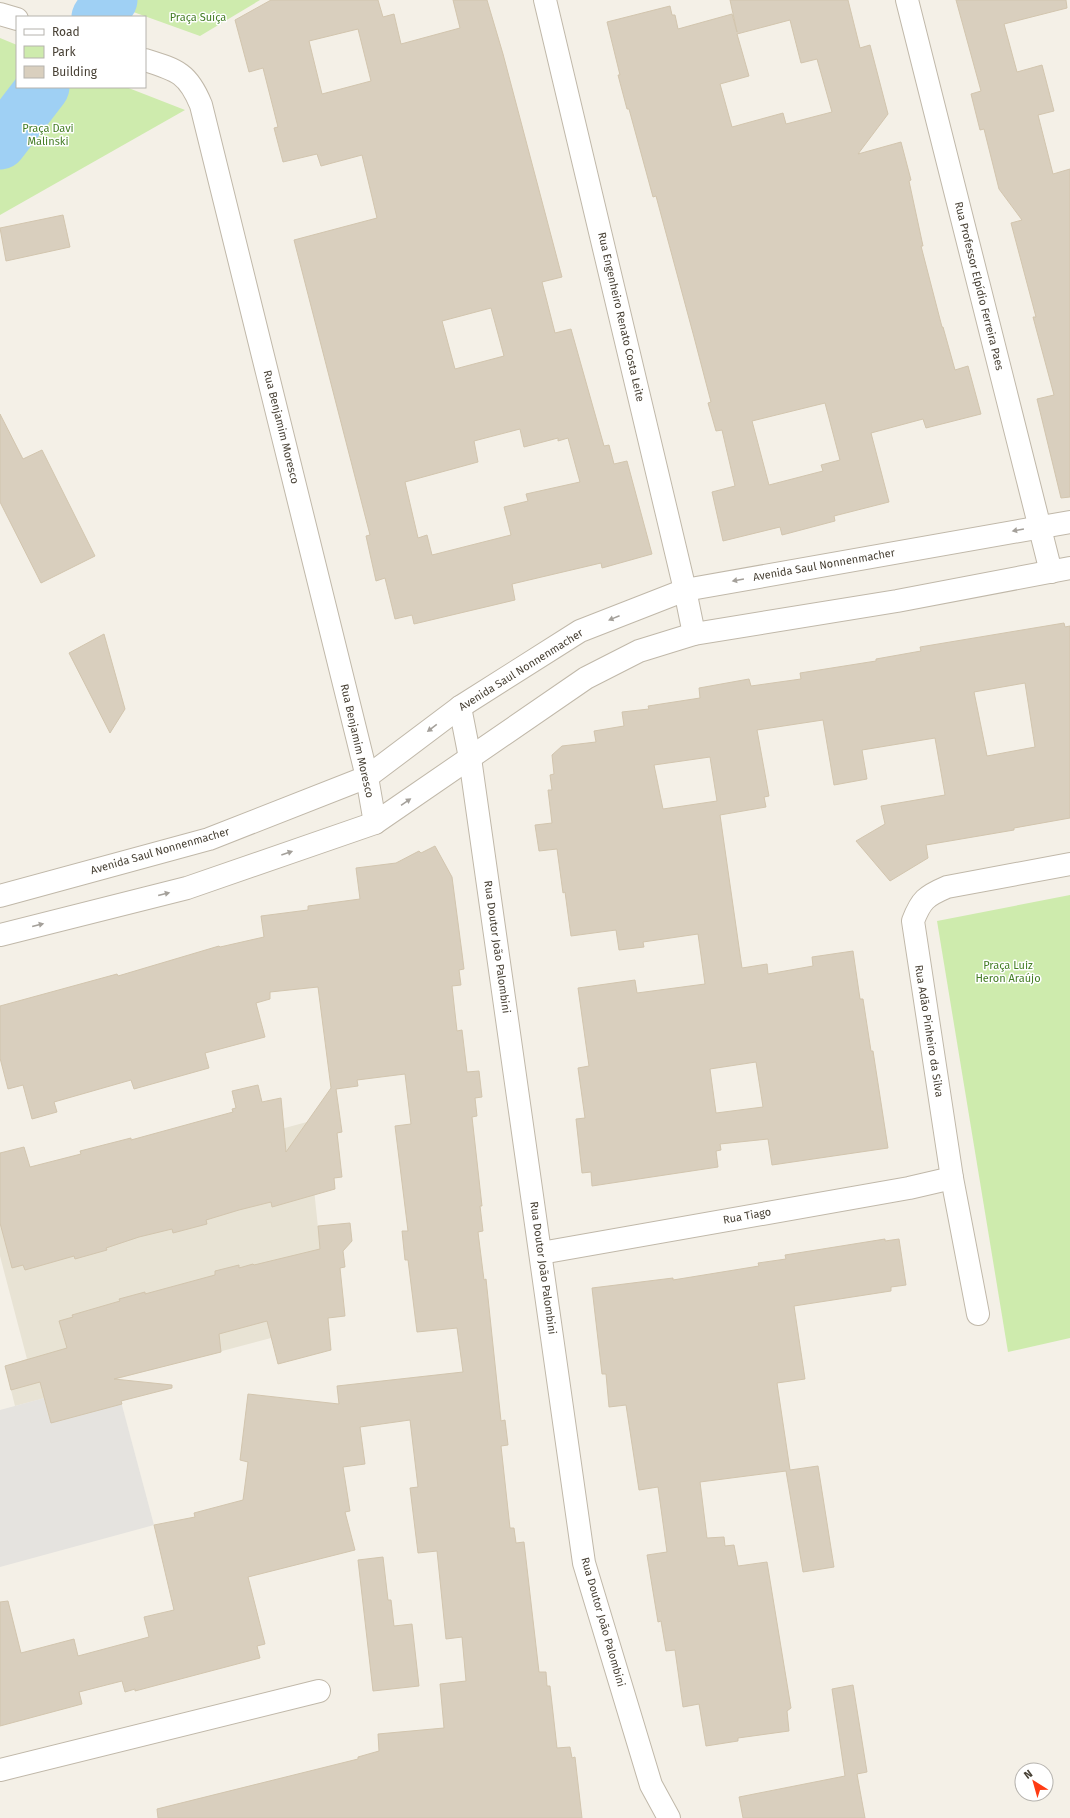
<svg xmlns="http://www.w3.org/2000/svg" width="1070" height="1818" font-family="'Fira Sans',sans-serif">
<rect width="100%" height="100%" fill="#f4f0e7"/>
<!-- residential -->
<polygon fill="#e8e3d4" points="307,1122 328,1323 15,1406 5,1366 27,1359 0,1256 0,1204"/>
<!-- green -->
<g fill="#ceebad">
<polygon points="100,0 260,0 200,36"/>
<polygon points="0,38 17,45 17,87 126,87 185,110 0,215"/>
<polygon points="1070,895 1070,1338 1008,1352 937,921"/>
</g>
<!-- parking -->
<polygon fill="#e5e3df" points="115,1379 154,1525 0,1567 0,1410"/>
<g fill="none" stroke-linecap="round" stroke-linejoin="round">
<!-- river -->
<g stroke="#9fd0f4" stroke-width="53">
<polyline points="98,17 111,0"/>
<polyline points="0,143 43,87"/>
</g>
</g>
<!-- building -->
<g fill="#d9cfbe" stroke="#d2c5ae" fill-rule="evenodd">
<path d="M271,0H378L383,17L394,14L401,44L460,28L453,0H487L503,54L562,277L542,282L555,333L571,329L604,446L609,445L614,464L627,461L652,554L602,568L601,563L512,584L515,600L414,624L412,615L395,619L385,578L376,581L366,536L370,535L294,240L377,218L362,155L321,166L317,154L283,162L274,128L278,127L263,68L249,72L235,20ZM358,29L371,81L322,94L309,41ZM491,308L504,356L455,369L442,321ZM520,429L524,447L558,438V441L568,438L580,482L526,494L528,501L504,507L511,535L432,555L427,535L418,538L405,482L478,462L474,441Z"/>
<path d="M730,0H848L860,48L870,45L888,114L858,154L901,142L911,180L909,181L923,246H921L942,327H943L955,370L968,366L981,414L926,428L923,419L871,433L889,502L834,516L835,521L782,535L780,527L723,541L712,492L735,486L722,430L716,431L708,403L711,402L694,337L656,196L653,197L629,109H627L618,75H620L607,22L670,6L672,15H675L678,29L732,14L737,32ZM790,20L801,63L817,59L832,112L786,124L783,113L732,127L720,84L749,76L737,34ZM825,403L840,460L821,465L823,471L769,485L752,421Z"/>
<polygon points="956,0 1066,0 1067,8 1004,24 1017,72 1042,65 1054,111 1038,115 1053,174 1070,169 1070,497 1061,498 1037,399 1054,395 1033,317 1036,317 1011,223 1022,220 999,189 984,129 980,130 971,94 981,91"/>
<polygon points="63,215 70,247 6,261 0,228"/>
<polygon points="0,414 23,459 42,450 95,556 41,583 0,502"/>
<path d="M1064,623L1065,627L1070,626V818L1014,828V830L926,845L928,858L890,881L856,841L885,824L881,806L945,795L935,738L862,750L867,779L834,785L823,720L757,730L769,796L764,797L766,807L720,815L742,968L767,964L768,974L813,966L812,957L853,951L860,999H863L871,1051H873L888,1148L772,1165L768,1139L720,1144L721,1150L716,1151L718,1167L592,1186L591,1172L582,1173L576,1119L585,1118L578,1068L589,1066L578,988L635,980L637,993L705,984L698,934L643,942L644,947L619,950L616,930L571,936L565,892L563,893L557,849L539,851L535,825L552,823L548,790H552L550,775L554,774L552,755L562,746L596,742L594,731L624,726L622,712L649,709L648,706L700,698L699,688L749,679L751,686L801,679L800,673L876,661V659L921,651L920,647ZM1025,683L1035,747L987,756L974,692ZM710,757L717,801L663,809L654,765ZM756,1062L763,1107L716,1113L710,1069Z"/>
<polygon points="104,634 125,709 110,733 69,653"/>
<polygon points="435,846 452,877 462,953 464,969 459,970 461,985 452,986 457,1031 462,1030 467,1072 479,1071 482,1097 475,1098 477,1116 472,1117 482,1206 480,1206 483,1231 478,1232 484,1280 486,1279 501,1421 505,1420 508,1445 501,1446 510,1528 514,1528 516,1543 524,1542 539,1672 546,1672 547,1686 550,1686 557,1748 570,1747 572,1758 575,1757 582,1818 158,1818 157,1809 358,1759 358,1757 379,1751 378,1734 444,1728 440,1684 466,1681 462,1637 446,1639 437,1551 418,1553 410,1488 418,1487 410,1420 360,1427 365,1464 343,1467 350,1511 345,1512 355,1550 248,1577 265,1644 257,1646 260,1658 135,1691 135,1689 125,1692 122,1681 79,1692 82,1704 0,1726 0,1602 8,1601 21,1653 74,1639 78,1656 149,1637 144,1617 174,1610 154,1525 195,1517 194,1513 243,1500 248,1462 240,1460 248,1394 339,1404 337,1386 463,1372 457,1328 417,1332 408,1260 405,1260 402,1231 408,1231 395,1126 411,1124 405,1074 357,1080 358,1086 336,1089 342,1132 337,1133 342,1177 334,1178 335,1189 272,1207 271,1202 239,1210 206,1220 207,1224 173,1233 172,1229 139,1237 106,1248 107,1250 75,1259 74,1256 25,1270 23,1265 12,1268 0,1223 0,1153 24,1147 30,1167 81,1154 80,1151 131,1138 131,1140 233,1112 232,1109 236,1108 232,1091 258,1085 262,1102 281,1098 286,1152 331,1088 318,987 270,992 270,999 256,1003 265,1037 205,1053 209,1068 134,1089 131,1080 54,1102 57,1112 32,1119 23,1085 8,1089 0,1058 0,1006 117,974 118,976 219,946 220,947 264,937 261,916 308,910 308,906 360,899 356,868 396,863 419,851 421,853"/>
<polygon points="350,1223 352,1241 343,1251 345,1267 340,1268 345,1316 328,1318 331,1350 278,1364 267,1321 219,1334 221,1352 114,1379 172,1385 172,1388 121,1401 122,1404 51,1423 40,1382 11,1390 5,1366 67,1348 59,1321 73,1317 72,1315 120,1301 119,1299 145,1292 145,1294 215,1275 215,1271 239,1265 239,1268 253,1264 254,1265 320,1249 318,1226"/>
<polygon points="885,1239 885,1241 899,1239 906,1285 891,1287 891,1291 794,1306 805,1379 777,1383 790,1470 818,1466 834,1567 803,1572 786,1471 700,1482 707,1538 724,1537 725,1546 734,1545 738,1566 767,1562 791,1708 787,1711 789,1731 738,1738 738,1741 706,1746 699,1704 683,1707 675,1650 666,1651 661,1621 658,1622 647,1555 667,1552 658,1487 639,1490 626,1405 609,1407 606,1374 602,1374 592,1288 673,1278 673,1280 759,1266 758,1263 786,1259 785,1255"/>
<polygon points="383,1557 388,1600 391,1600 394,1626 412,1624 419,1686 373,1691 358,1560"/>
<polygon points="853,1685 867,1772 857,1774 865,1818 743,1818 739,1797 845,1776 832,1689"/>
</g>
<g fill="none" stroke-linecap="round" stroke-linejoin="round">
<!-- minor casing -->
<g stroke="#c0b8a9" stroke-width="24">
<g id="minor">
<polyline points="545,0 685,590 694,634"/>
<polyline points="907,0 1051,572"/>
<polyline points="0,14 17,19"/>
<path d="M145,60C177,70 188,73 201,105L367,777L375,823"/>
<polyline points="460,707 470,758 584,1563 651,1785 669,1818"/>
<polyline points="541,1253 909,1188 952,1178"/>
<path d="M978,1314L952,1178L913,921C921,900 926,896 947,887L1070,864"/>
<polyline points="0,1770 319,1691"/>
</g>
</g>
<!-- tertiary casing -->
<g stroke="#c0b8a9" stroke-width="24">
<g id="tertiary">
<polyline points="0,896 209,839 367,777 460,707 580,631 685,590 1070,522"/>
<polyline points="0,935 187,888 375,823 586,678 639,651 694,634 897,601 1070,568"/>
</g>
</g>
<!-- minor -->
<use href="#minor" stroke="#fff" stroke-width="22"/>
<!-- tertiary -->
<use href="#tertiary" stroke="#fff" stroke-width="22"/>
</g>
<!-- one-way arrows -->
<defs><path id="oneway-solid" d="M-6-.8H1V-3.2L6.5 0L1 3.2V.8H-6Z"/></defs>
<g fill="#a4a09a">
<use href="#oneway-solid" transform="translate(1018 530) rotate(170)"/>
<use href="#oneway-solid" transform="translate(738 580) rotate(170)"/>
<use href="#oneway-solid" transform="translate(614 618) rotate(158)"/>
<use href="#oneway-solid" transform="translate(432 728) rotate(143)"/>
<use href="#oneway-solid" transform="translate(406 802) rotate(-34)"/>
<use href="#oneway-solid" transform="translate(287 853) rotate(-19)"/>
<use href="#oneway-solid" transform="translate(164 894) rotate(-14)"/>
<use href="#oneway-solid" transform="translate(38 925) rotate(-14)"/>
</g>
<g text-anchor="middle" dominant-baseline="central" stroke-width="3" stroke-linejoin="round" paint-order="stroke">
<!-- park labels -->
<g font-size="11" fill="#447d25" stroke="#fff">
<text x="198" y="17">Praça Suíça</text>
<text x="48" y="128">Praça Davi<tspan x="48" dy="13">Malinski</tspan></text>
<text x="1008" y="965">Praça Luiz<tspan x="1008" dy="13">Heron Araújo</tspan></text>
</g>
<!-- street labels -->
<g font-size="11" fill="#484135" stroke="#fff">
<text transform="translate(979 286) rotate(76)">Rua Professor Elpídio Ferreira Paes</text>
<text transform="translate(621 317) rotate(77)">Rua Engenheiro Renato Costa Leite</text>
<text transform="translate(281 427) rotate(76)">Rua Benjamim Moresco</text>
<text transform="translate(824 565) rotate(-10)">Avenida Saul Nonnenmacher</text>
<text transform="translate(521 670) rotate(-32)">Avenida Saul Nonnenmacher</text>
<text transform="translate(357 741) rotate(77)">Rua Benjamim Moresco</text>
<text transform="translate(160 851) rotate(-16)">Avenida Saul Nonnenmacher</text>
<text transform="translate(497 947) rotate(82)">Rua Doutor João Palombini</text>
<text transform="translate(929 1031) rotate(81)">Rua Adão Pinheiro da Silva</text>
<text transform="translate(747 1216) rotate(-10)">Rua Tiago</text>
<text transform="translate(543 1268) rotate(82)">Rua Doutor João Palombini</text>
<text transform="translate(603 1622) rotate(74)">Rua Doutor João Palombini</text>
</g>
</g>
<!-- legend -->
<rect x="16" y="16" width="130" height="72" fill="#ffffff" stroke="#b6b3ae"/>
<rect x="24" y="29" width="20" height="6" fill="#ffffff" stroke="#b6b3ae"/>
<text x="52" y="36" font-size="12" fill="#484135">Road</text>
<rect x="24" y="46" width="20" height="12" fill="#ceebad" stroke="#b6b3ae"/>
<text x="52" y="56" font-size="12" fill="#484135">Park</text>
<rect x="24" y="66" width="20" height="12" fill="#d9cfbe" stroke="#b6b3ae"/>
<text x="52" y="76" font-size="12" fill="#484135">Building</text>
<!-- north arrow -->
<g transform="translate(1034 1782) rotate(323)"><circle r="19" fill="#ffffff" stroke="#b6b3ae"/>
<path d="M0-3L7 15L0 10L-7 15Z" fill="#ff3b13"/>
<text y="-6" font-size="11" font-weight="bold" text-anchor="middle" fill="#484135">N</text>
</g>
</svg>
